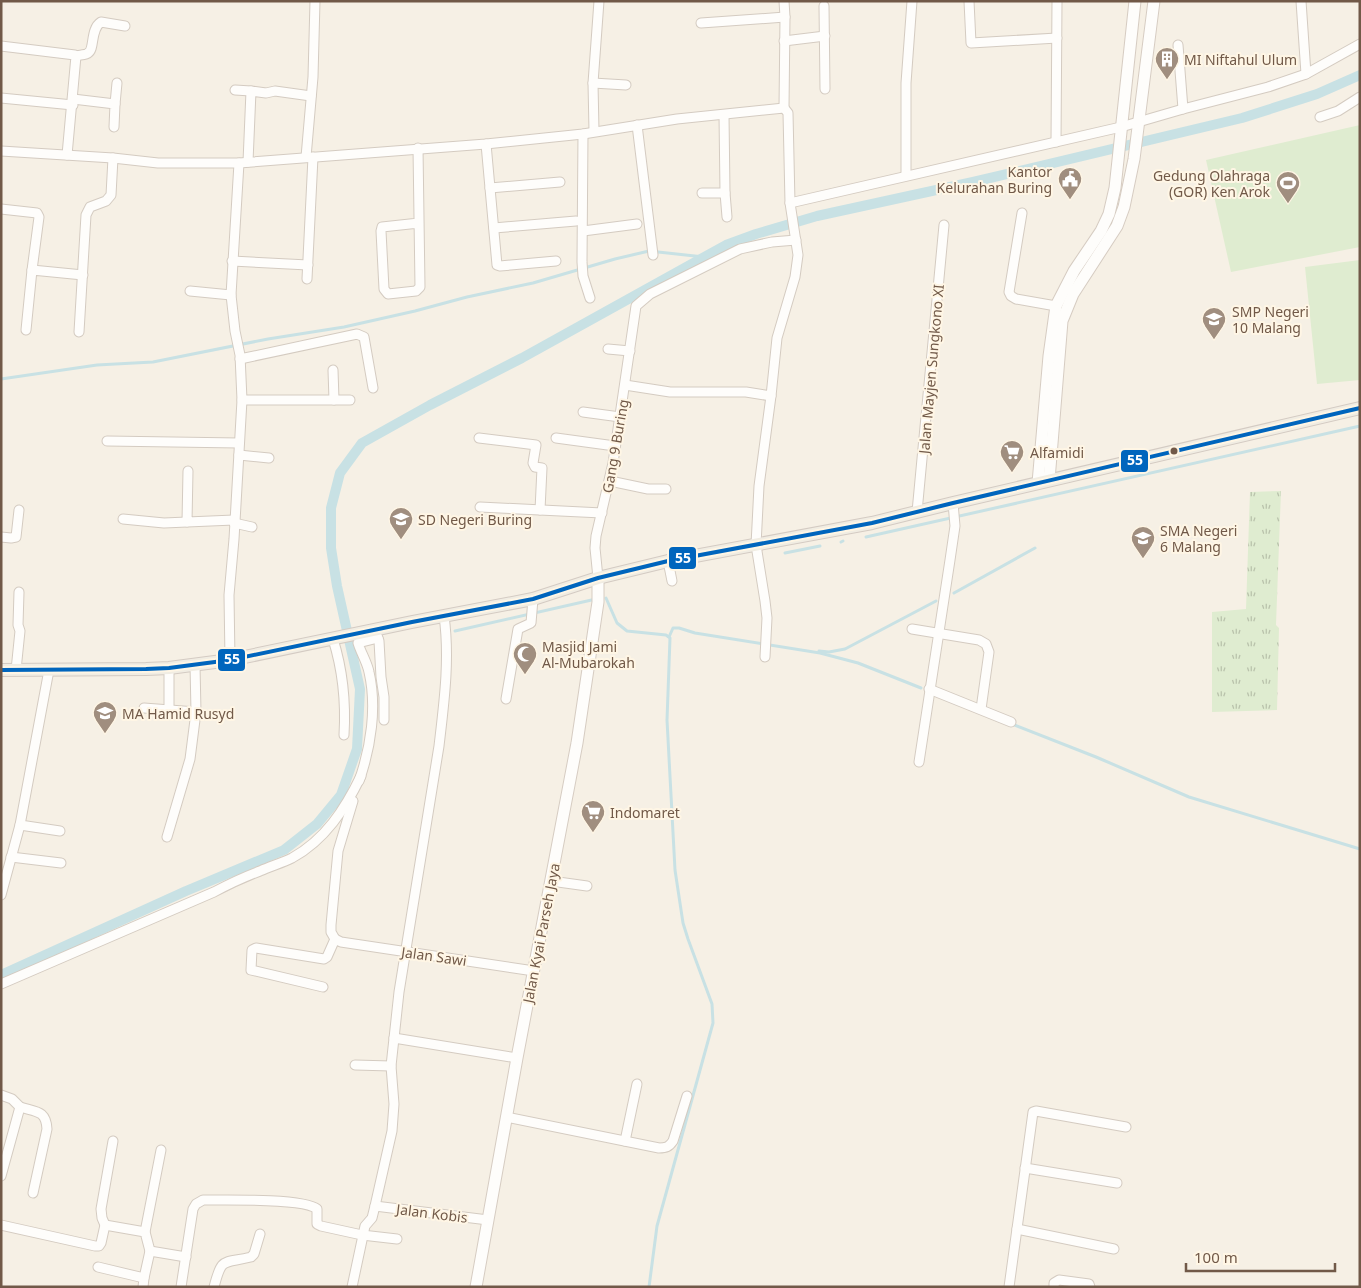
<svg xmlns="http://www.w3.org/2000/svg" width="1361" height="1288" font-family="'Noto Sans',sans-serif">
<defs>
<pattern id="grass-tufts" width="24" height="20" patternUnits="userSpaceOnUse" patternTransform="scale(1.25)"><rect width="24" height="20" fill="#dfecd0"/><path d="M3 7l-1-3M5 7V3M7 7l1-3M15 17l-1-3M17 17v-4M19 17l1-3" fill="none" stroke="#b9c2ab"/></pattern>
</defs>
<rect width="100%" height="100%" fill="#f6f0e5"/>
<!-- grass -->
<polygon fill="url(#grass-tufts)" points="1281,491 1276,625 1279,628 1277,710 1212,712 1212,612 1246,609 1250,492"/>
<!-- pitch -->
<g fill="#dfecd0">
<polygon points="1360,125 1360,247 1231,272 1206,160"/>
<polygon points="1360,260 1360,380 1317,384 1305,267"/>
</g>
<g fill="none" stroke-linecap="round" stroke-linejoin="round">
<!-- stream -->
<g stroke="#c8e1e4" stroke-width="3">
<polyline points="1,379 97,365 153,362 268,339 344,327 415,311 467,297 533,283 615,259 649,251 704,257"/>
<polyline points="866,537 1360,426"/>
<polyline points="841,542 843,541"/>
<polyline points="785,553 820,546"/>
<polyline points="954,593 1035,548"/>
<polyline points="606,598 617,623 627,631 666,635 670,638 667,720 675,870 683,923 688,939 712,1004 713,1023 657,1226 649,1287"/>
<polyline points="455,631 596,599"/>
<polyline points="669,637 673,628 679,628 695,633 820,653 858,663 921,688"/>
<polyline points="819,651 829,652 845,649 936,601"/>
<polyline points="1012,724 1096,757 1189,797 1360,849"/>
</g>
<!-- canal -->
<polyline stroke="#c8e1e4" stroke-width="10" points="1,975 186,891 284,850 317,824 341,795 357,749 360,689 337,586 331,548 331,508 340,473 362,443 430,405 522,358 726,245 756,234 817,216 973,182 1242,118 1317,94 1360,75"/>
<!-- street casing -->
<g stroke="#d4cbc1" stroke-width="11">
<g id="street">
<polyline points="969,1 971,43 1057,38"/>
<polyline points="1301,1 1306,74"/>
<polyline points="824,6 825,89"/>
<polyline points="701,23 785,17"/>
<polyline points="784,41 825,36"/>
<polyline points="1178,45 1183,109"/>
<polyline points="1,46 75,55 76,56 67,155"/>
<path d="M76,56C79,55 86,55 88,53C95,49 90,29 101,22L125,26"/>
<polyline points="593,83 626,85"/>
<polyline points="235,90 251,91"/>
<polyline points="1,98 73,105"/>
<polyline points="73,99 115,104 114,127"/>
<polyline points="115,104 117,83"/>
<polyline points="784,108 785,17 784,1"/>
<polyline points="724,115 725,193 727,217"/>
<polyline points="1320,117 1338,111 1360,97"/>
<polyline points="637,125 653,255"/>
<polyline points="594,131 593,83 599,1"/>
<polyline points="583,134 582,262 583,276 590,298"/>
<polyline points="1056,142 1057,1"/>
<polyline points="486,144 497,265 500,266 556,261"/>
<polyline points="418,148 420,287 416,291 388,294 384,289 381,231 382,227 419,223"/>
<polyline points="1,151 113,158 158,163 239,163 486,144 583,134 677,119 784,108 788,113 790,203 798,255 795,277 777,338 771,396 759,486 756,545 765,601 767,618 765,657"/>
<polyline points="306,157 313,77 315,1"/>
<polyline points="248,162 251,91 266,93 275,91 311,96"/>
<polyline points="906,175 906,83 912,1"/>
<polyline points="490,188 560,182"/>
<polyline points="702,193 725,193"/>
<polyline points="790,203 1121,127 1183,109 1268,87 1306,74 1360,44"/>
<polyline points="1,209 37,213 39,217 32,270"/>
<polyline points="1022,213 1009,292 1011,296 1016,299 1056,306"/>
<polyline points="494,228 576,221"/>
<polyline points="583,231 637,224"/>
<polyline points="232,261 308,265"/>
<polyline points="307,279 313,157"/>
<polyline points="190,291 231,295"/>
<polyline points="26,330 32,270 83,275"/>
<polyline points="79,332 86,215 90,207 106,201 111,195 113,158"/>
<polyline points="608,349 630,351"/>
<polyline points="240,359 357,334 364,337 373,388"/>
<polyline points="333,370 334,400"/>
<polyline points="625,385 670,392 746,392 771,396"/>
<polyline points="242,400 350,400"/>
<polyline points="583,412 620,417"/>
<polyline points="479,438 536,445 533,463 535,467 542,468 540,510"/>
<polyline points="556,438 615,446"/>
<polyline points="107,441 239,443"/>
<polyline points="239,455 269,458"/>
<polyline points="188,471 187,522 234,520"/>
<polyline points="610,481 648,489 666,489"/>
<polyline points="480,507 602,513"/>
<polyline points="917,512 944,225"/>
<polyline points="123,519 164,523 187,522"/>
<polyline points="234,523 252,527"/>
<polyline points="1,537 11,538 16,537 19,510"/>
<polyline points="668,561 672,581"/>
<polyline points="598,578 595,548 596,536 613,463 636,306 650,294 740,249 772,242 796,240"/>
<polyline points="912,629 979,640 986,644 989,652 981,709"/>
<polyline points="376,633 379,641 381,677 384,697 384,720"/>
<path d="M333,639C343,671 346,702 344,735"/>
<polyline points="230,660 229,595 234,539 242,400 240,355 235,331 231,295 239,163"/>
<polyline points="16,670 20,631 18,625 19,592"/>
<polyline points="929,689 1011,722"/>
<polyline points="506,699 518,629 531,623 533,599"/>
<polyline points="144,708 196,712"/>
<polyline points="169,709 169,668"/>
<polyline points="919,762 950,560 955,526 953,503"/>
<path d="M359,781C371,747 377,707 369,672C367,662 361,653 358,643L378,638"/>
<polyline points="20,825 60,831"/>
<polyline points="167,837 190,759 196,712 195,665"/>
<polyline points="11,857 61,863"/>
<polyline points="551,881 587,886"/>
<polyline points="1,895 20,825 49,670"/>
<polyline points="335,939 331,932 331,925 338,851 353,801"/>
<polyline points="335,939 341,942 534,971"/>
<path d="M1,984L214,892C229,884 244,877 260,871C271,866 282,863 292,858C325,840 345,809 361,776"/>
<polyline points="323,987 251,970 252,950 256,948 324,959 327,957 335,939"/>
<polyline points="394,1038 517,1058"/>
<polyline points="355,1065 391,1066"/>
<polyline points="1,1095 12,1099 20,1107 1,1176"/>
<path d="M20,1107C36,1112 46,1110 47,1129L33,1193"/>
<path d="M506,1117L659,1148C666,1148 669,1147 673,1141L687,1096"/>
<polyline points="625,1141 637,1084"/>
<polyline points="1025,1168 1117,1183"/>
<polyline points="375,1206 488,1220"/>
<polyline points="1,1225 95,1246 99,1246 101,1243 105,1225 145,1232 150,1251"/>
<polyline points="105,1225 102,1218 101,1209 113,1141"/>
<polyline points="1017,1229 1114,1249"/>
<polyline points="145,1232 161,1150"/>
<polyline points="98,1267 144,1278 143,1287"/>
<polyline points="144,1278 150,1251 186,1257"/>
<path d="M181,1287L193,1209L196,1204L203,1200C223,1200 304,1198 317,1209V1224L321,1226L362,1235L397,1239"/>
<path d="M214,1287C222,1256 223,1264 251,1257L254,1254L260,1234"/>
<path d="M352,1287L365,1226L372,1218L375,1206L392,1131L394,1104L391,1066L399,992L439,746C444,703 450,659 444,616"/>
<polyline points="1009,1287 1033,1112 1036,1111 1126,1127"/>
<polyline points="1054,1287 1054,1283 1059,1280 1089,1284 1090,1287"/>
</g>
</g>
<!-- secondary casing -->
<g stroke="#d6ccc2" stroke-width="13">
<g id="secondary">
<polyline points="1049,480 1062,321 1073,294 1117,226 1124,207 1134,159 1154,1"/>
<polyline points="1038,483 1049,356 1056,306 1074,271 1101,231 1109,214 1115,188 1135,1"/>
<polyline points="476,1287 517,1058 577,743 598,602 598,578"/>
</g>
</g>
<!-- primary casing -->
<g stroke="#d4cbc3" stroke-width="14">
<polyline id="primary" points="1,670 146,669 169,668 230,660 412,622 533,599 598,578 668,561 872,523 953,503 1360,408"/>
</g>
<!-- street -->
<use href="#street" stroke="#fefdfb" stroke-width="9"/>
<!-- secondary -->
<use href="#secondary" stroke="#fefdfb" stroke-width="11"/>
<!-- primary -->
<use href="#primary" stroke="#f1ede3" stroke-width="12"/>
<!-- bus-1 casing -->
<g stroke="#fff6e5" stroke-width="8">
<polyline id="bus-1" points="1,670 146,669 169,668 230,660 412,622 533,599 598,578 668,561 872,523 953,503 1360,408"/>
</g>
<!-- bus-1 -->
<use href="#bus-1" stroke="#0065bd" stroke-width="4"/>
</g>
<!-- icons -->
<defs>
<g id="building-pin" transform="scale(1.25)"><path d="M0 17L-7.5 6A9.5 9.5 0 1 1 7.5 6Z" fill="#a08e7f" stroke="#fff6e5"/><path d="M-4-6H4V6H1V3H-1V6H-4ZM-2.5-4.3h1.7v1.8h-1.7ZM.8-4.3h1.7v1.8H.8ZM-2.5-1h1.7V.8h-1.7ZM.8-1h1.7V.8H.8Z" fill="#fff"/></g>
<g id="civic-pin" transform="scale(1.25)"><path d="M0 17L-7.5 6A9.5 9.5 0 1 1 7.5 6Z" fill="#a08e7f" stroke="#fff6e5"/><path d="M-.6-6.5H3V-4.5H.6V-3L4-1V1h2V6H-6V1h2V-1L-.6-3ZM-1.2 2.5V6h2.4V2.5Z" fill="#fff"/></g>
<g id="stadium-pin" transform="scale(1.25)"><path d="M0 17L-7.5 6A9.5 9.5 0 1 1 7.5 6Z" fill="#a08e7f" stroke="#fff6e5"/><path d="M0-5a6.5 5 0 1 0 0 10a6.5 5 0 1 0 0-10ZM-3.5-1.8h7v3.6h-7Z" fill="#fff"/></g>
<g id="school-pin" transform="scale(1.25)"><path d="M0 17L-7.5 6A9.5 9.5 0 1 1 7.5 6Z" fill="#a08e7f" stroke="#fff6e5"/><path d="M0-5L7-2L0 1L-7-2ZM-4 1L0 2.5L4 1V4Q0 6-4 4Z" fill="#fff"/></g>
<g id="supermarket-pin" transform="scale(1.25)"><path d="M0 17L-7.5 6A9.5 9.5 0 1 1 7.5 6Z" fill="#a08e7f" stroke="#fff6e5"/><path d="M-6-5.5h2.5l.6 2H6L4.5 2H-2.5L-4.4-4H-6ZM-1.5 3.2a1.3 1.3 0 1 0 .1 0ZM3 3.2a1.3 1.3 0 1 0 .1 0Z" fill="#fff"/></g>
<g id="mosque-pin" transform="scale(1.25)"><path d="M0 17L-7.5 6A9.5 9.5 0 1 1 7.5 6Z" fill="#a08e7f" stroke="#fff6e5"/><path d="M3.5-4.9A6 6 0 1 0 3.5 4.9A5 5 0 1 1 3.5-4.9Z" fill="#fff"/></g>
</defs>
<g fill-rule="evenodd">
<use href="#building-pin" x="1167" y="59"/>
<use href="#civic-pin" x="1070" y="179"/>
<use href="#stadium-pin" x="1288" y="183"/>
<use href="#school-pin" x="1214" y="319"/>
<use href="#supermarket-pin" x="1012" y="452"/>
<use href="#school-pin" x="401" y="519"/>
<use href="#school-pin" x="1143" y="538"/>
<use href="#mosque-pin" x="525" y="654"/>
<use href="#school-pin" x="105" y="713"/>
<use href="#supermarket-pin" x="593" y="812"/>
</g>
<!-- markers -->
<circle fill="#715948" stroke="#fff6e5" stroke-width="2" cx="1174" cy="451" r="4.5"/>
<g text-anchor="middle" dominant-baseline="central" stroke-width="4" stroke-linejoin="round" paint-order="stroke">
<!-- poi labels -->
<g font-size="14" fill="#715948" stroke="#fff6e5" text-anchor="start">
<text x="1184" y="59">MI Niftahul Ulum</text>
<text x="1052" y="171" text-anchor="end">Kantor<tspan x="1052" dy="16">Kelurahan Buring</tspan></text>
<text x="1270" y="175" text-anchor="end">Gedung Olahraga<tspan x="1270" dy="16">(GOR) Ken Arok</tspan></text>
<text x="1232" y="311">SMP Negeri<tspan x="1232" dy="16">10 Malang</tspan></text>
<text x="1030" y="452">Alfamidi</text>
<text x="418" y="519">SD Negeri Buring</text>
<text x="1160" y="530">SMA Negeri<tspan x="1160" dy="16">6 Malang</tspan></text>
<text x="542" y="646">Masjid Jami<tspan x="542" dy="16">Al-Mubarokah</tspan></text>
<text x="122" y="713">MA Hamid Rusyd</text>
<text x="610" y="812">Indomaret</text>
</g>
<!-- street labels -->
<g font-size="14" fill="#715948" stroke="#fff6e5">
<text transform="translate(931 369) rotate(-85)">Jalan Mayjen Sungkono XI</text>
<text transform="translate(615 446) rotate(-80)">Gang 9 Buring</text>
<text transform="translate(541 933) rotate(-79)">Jalan Kyai Parseh Jaya</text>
<text transform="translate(434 956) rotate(8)">Jalan Sawi</text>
<text transform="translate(432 1213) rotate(7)">Jalan Kobis</text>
</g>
</g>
<g stroke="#fff6e5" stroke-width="2">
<rect x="1120" y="449" width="29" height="24" rx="5" fill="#0065bd"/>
<rect x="668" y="546" width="29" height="24" rx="5" fill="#0065bd"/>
<rect x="217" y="648" width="29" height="24" rx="5" fill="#0065bd"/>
</g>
<g font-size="14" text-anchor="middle" font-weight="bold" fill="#fff">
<text x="1135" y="465">55</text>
<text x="683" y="563">55</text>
<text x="232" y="664">55</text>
</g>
<!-- border -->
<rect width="1361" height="1288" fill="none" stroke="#715948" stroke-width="5"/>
<!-- scale -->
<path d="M1186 1263v8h149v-8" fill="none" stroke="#715948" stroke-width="2.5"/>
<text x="1194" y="1263" font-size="15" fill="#715948" stroke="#fff6e5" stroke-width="4" paint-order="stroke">100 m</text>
</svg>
